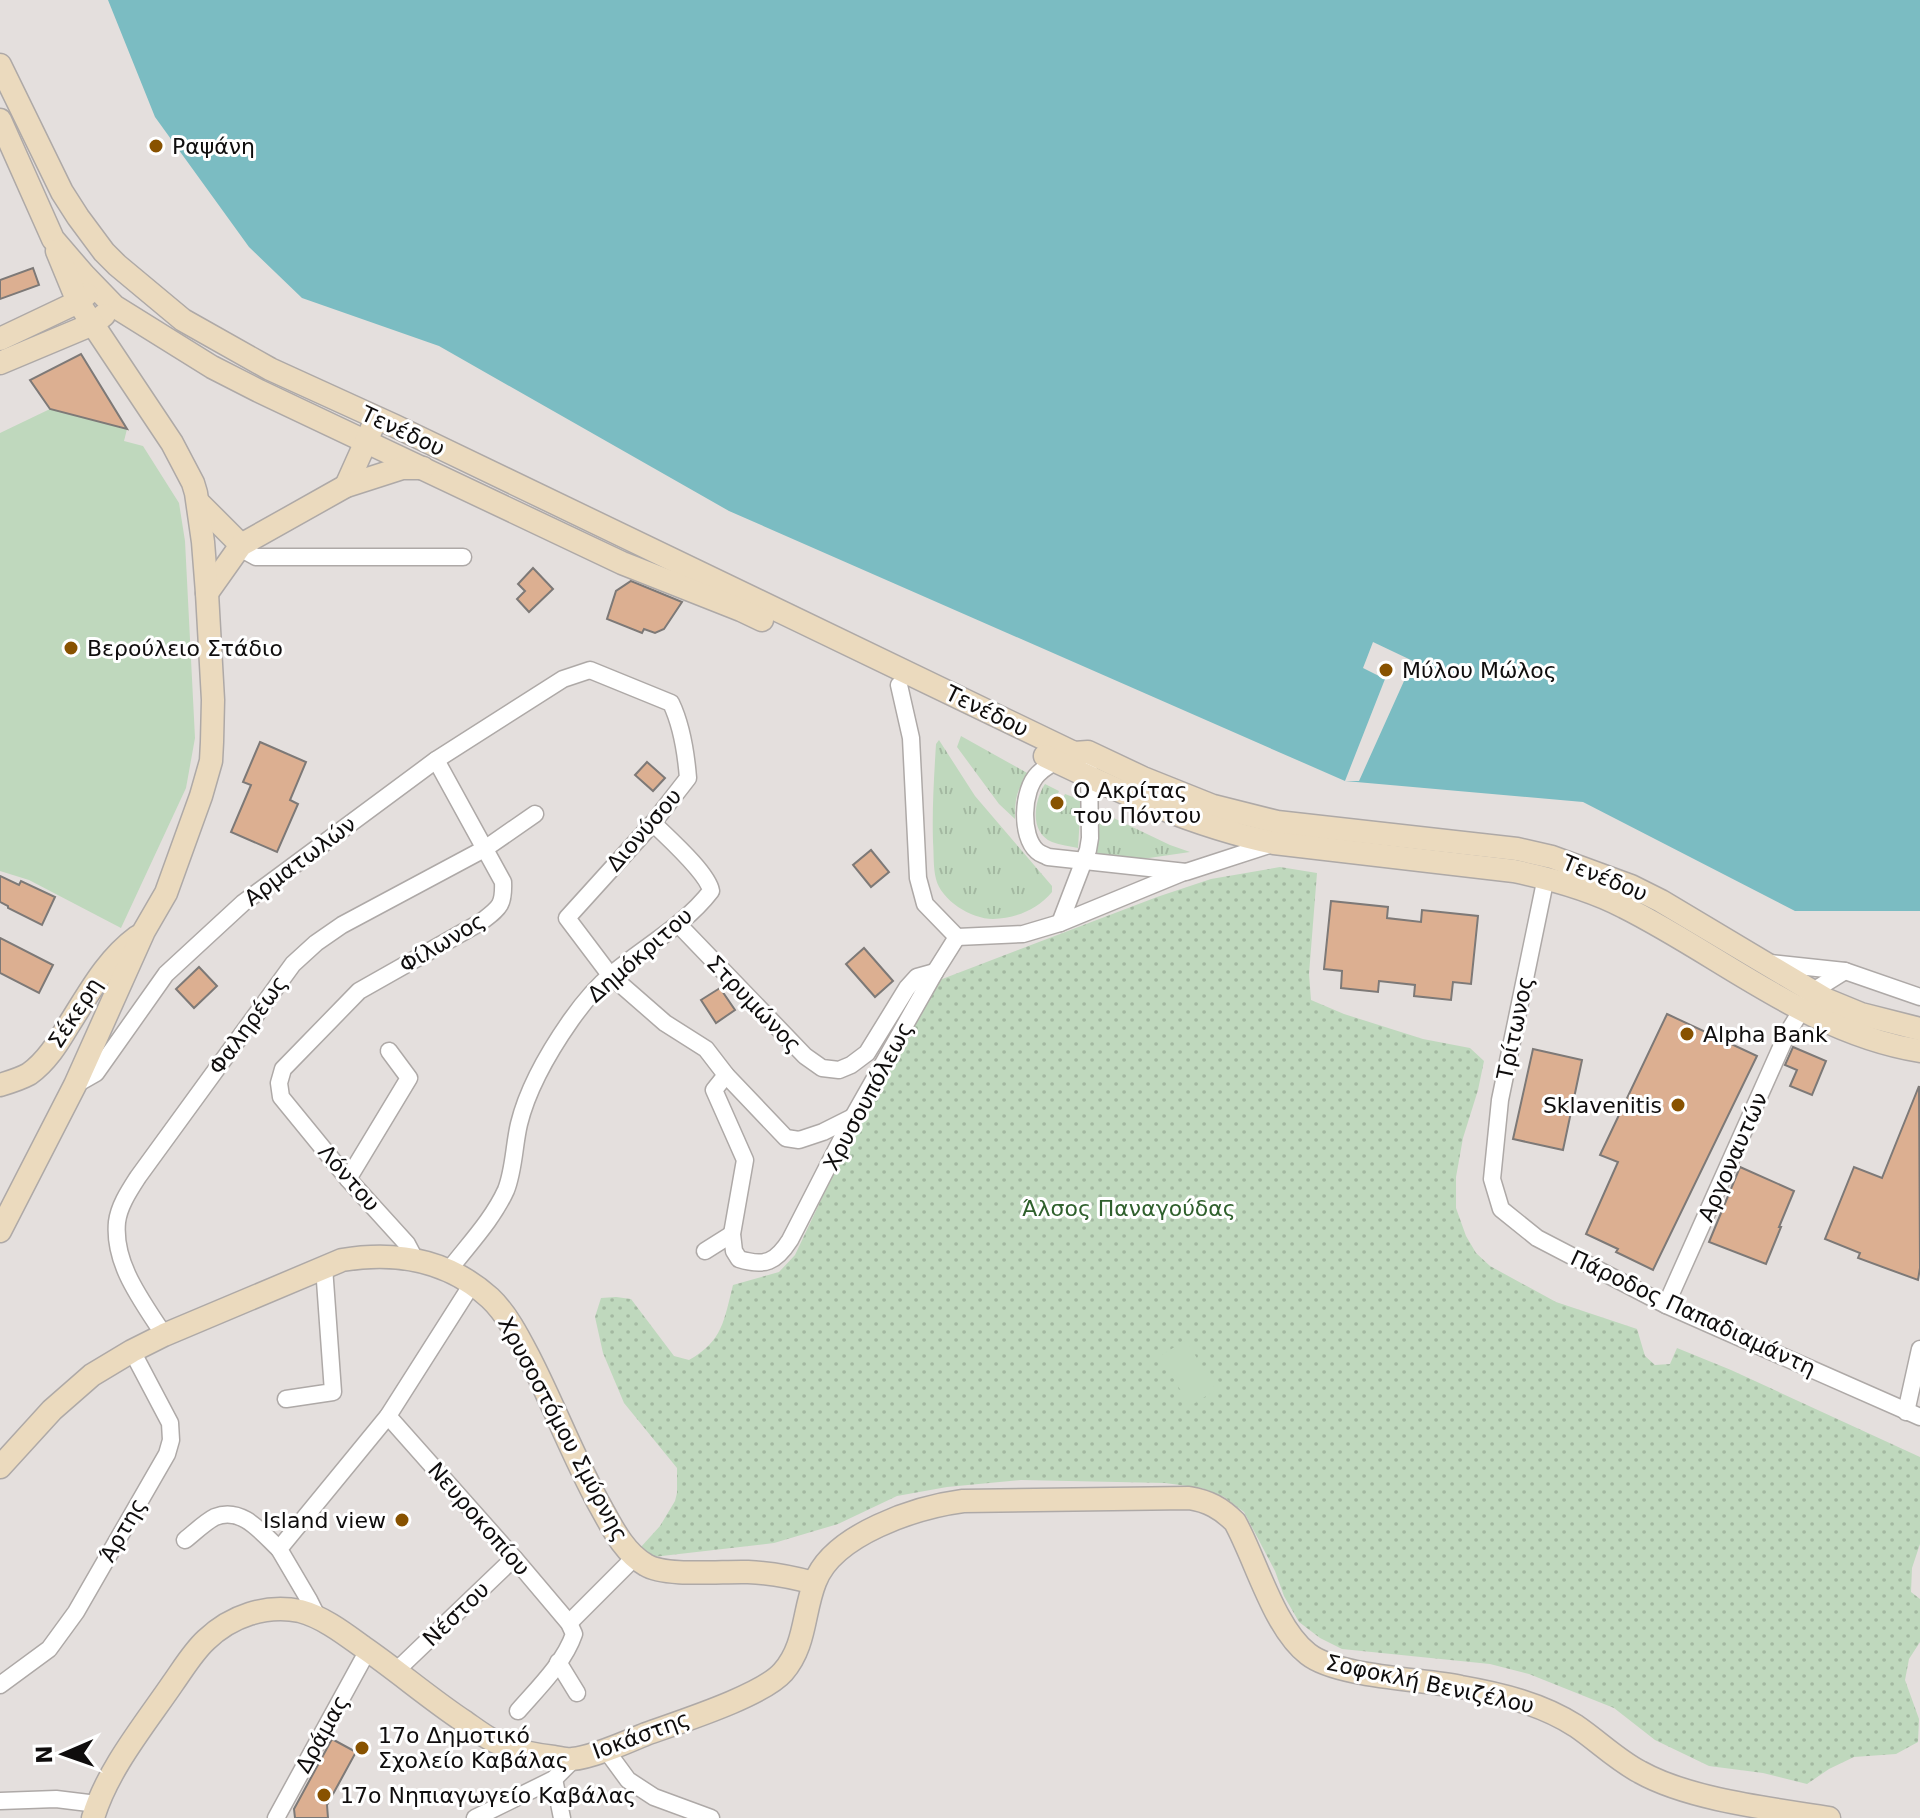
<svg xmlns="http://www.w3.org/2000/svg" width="1920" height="1818" font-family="'DejaVu Sans',sans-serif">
<defs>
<pattern id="grass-tufts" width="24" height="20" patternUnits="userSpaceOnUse" patternTransform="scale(2)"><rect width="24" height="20" fill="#bfd8bd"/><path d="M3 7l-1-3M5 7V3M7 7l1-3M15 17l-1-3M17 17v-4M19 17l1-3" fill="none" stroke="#a3b8a1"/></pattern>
<pattern id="park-dots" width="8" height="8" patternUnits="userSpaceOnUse" patternTransform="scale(2)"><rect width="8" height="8" fill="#bfd8bd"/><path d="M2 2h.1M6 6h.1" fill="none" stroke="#a3b8a1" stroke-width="1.8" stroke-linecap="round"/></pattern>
</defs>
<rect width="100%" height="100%" fill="#e4dfdd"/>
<!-- grass -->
<g fill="url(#grass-tufts)">
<path d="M961,736L1029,774C1016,790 1015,799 1015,819L999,804L957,747Z"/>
<path d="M939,740L975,796L1052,886V892C1037,910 1016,918 993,919C971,919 941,900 936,879C933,867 934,854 933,842C932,809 934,777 936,744Z"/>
<path d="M1045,784L1059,791L1057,796L1052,797L1049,804L1064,809L1066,805L1062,800L1065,794L1081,800L1078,848C1070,846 1060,845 1052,842C1029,832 1034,801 1045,784Z"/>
<polygon points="1099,811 1170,845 1190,852 1149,858 1091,858 1099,834"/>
</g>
<!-- park -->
<path fill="url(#park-dots)" d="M1280,867L1317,873L1309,974L1311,1000L1344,1014L1423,1039L1470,1048L1484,1061L1478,1090L1463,1138L1456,1177V1208L1466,1236L1476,1253L1490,1266L1556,1302L1637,1329L1645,1356L1655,1365L1670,1364L1677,1348L1731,1370L1920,1457V1544L1912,1568L1911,1592L1920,1599V1642L1909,1659L1905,1680L1919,1719L1918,1742L1896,1754L1854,1757L1829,1769L1807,1784L1763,1773L1709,1766L1655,1740L1614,1708L1529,1674L1490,1664L1342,1649L1320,1638L1299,1622L1284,1596L1275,1571L1244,1512L1224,1497L1202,1488L1165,1483L1021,1480L947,1487L897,1496L838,1524L774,1543L653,1557L640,1548L660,1526L675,1501L677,1493V1468L624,1403L603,1353L595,1317L601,1298L616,1297L631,1299L674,1356L689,1360C723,1341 724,1320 733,1285L779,1272L795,1255L829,1183L937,981L1157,897L1211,879Z"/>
<!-- garden -->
<g fill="#bfd8bd">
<polygon points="50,409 127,429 124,441 143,446 179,503 185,541 195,738 186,788 121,928 29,880 0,871 0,433"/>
<polygon points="1186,1340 1216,1390 1190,1406 1160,1356"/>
</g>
<!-- water -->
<polygon fill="#7bbcc2" points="108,0 1920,0 1920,911 1795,911 1583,802 1345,781 729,511 439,346 302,298 249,247 155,117"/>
<!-- pier -->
<polygon fill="#e4dfdd" points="1373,642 1413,661 1359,781 1345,781 1385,679 1363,668"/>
<!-- building -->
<g fill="#dcaf91" stroke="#7d7977" stroke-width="2">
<polygon points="33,268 39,285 0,299 0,280"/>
<polygon points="81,354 127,429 50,409 30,380"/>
<polygon points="533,568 553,589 529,612 517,599 525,591 518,584"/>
<polygon points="631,581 682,602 664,629 655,633 644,629 642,633 607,619 616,591"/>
<polygon points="260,742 306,762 290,800 298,804 277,852 231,832 251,785 243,782"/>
<polygon points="647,762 665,778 653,791 635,775"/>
<polygon points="871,850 889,872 871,887 853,865"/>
<polygon points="0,876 19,885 21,881 55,897 42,925 8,908 8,906 0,902"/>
<polygon points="1331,901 1388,907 1387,918 1421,922 1422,910 1478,916 1471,984 1453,982 1451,1000 1414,996 1415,985 1379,981 1378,992 1341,988 1342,971 1324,969"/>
<polygon points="0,938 53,965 39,993 0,973"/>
<polygon points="864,948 893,981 875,997 846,964"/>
<polygon points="199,967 217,986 194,1008 176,989"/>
<polygon points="720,988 735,1010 716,1023 701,1000"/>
<polygon points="1667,1014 1757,1056 1653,1270 1616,1252 1618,1249 1586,1234 1618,1162 1600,1155"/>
<polygon points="1793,1047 1826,1061 1812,1095 1790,1086 1797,1070 1785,1065"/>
<polygon points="1533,1049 1582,1060 1563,1150 1513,1139"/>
<polygon points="1919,1086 1920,1268 1918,1280 1858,1258 1860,1253 1825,1239 1854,1167 1882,1178"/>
<polygon points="1740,1167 1794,1191 1779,1227 1781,1227 1766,1264 1709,1242"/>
<polygon points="332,1739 356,1752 327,1805 328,1818 295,1818 294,1809"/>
</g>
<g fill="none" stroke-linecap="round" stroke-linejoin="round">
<!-- street casing -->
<g stroke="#aea9a7" stroke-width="19">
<g id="street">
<polyline points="241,545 247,552 256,557 463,557"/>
<polyline points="899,685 911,738 918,878 925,904 957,937"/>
<path d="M1065,757C1056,761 1045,767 1038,774C1022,790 1020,836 1037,851C1040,854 1045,855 1048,857L1186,872L1272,844"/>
<polyline points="1546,877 1500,1100 1492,1179 1501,1209 1537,1238 1666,1305 1920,1417"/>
<polyline points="1060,923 1088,850 1090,838 1089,770"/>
<polyline points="678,924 805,1056 822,1068 839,1070 851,1065 867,1053 907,988 917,977 935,972"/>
<polyline points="957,937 1023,934 1060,923 1184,872"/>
<polyline points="1770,963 1845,971 1920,997"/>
<path d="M726,1075L714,1090L745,1160L732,1234L734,1251L739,1259C765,1267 776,1262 790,1240L853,1117L935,972L957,937"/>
<path d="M75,1085L96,1073L166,974L243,903L436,760L563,679L590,670L671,703C682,726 686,753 688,778L653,823L567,918L610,975L665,1023L706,1049L726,1075L786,1138L799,1140L823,1132L853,1117"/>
<polyline points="348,1179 409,1078 389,1051"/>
<polyline points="705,1251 732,1234"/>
<path d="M416,1261L407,1244L348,1179L281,1097L279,1083L283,1069L359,991L481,922C499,908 504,906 503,882L436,760"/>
<path d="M449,1270C469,1244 493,1219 506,1190C514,1170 514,1145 519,1124C528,1087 550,1050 571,1020C583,1003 596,987 612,974C644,947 685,925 711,891C708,873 667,837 653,823"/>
<polyline points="1666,1305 1787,1034 1813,991 1845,971"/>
<path d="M164,1335C142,1301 113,1264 117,1222C119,1206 129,1191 138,1177L293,964L316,943L342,925L486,848L535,814"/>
<polyline points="286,1399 333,1392 324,1267"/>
<polyline points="1906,1412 1920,1349"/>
<path d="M388,1416L514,1558L569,1623L574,1634C564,1663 538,1688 518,1711"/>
<path d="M185,1540C194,1533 205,1522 215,1517C242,1506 262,1533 279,1549"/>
<polyline points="318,1618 309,1600 279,1549 388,1416 472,1284"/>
<polyline points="569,1623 635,1557"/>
<polyline points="558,1662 577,1693"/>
<polyline points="397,1670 514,1558"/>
<polyline points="0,1685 49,1649 76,1612 167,1454 171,1440 170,1423 132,1351"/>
<polyline points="606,1750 628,1780 654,1797 711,1818"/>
<polyline points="554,1779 562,1818"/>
<polyline points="0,1801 56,1799 97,1804"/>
<polyline points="276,1818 368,1650"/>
<polyline points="475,1818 554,1779 573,1760"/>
</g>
</g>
<!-- secondary casing -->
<g stroke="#aea9a7" stroke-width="25">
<g id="secondary">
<polyline points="0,65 62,192 78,217 104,252 117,265 183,320 270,369 395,426 1074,753 1088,752 1143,778 1213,806 1277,822 1517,849 1552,857 1631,886 1661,901 1827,1000 1861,1014 1920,1029"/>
<polyline points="0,120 53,239 84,275 114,306 212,367 259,391 622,563 741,610 762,620"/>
<polyline points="0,339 78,302 87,294"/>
<polyline points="0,363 93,324 104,315"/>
<polyline points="346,486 372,428"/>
<polyline points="198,502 241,545"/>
<polyline points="207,593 241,545 346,486 402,468 423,468"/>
<path d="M1045,756C1120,792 1192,826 1274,843L1514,871C1552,879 1590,889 1624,907C1722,956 1809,1033 1920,1051"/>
<path d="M0,1085C10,1082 20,1079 29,1074C46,1062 58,1043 68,1026C89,993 106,960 137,937"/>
<polyline points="0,1231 75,1085 144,931 166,893 201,796 211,761 212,742 213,700 207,593 203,542 196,493 193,483 172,443 78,302 57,251"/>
<path d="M0,1467L52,1410L92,1375L132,1351L164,1335L342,1260C396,1251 448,1260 490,1298C507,1314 519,1338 530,1359C554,1406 573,1456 598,1502C611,1525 623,1552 646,1565C665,1577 723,1571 748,1572C771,1573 792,1577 814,1583"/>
<path d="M93,1818C107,1770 145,1724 173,1683C183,1669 193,1652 206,1640C231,1616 266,1604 300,1611C323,1617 345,1634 363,1647C398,1671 430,1699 465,1722C475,1729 485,1737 496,1742C514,1750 534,1755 554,1757C559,1758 566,1760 572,1759C591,1758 627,1742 646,1734C679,1722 762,1696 783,1672C806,1646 803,1612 815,1582C833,1534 917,1507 963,1501L1189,1498C1208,1501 1221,1508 1235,1522C1256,1560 1274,1628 1308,1654C1337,1677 1423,1679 1461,1687C1501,1694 1542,1704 1576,1726C1598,1741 1617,1760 1640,1772C1690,1800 1773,1809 1829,1818"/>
</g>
</g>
<!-- street -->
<use href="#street" stroke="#fff" stroke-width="16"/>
<!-- secondary -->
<use href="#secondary" stroke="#ebdabe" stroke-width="22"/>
</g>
<!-- markers -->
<g fill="#885200" stroke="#fff" stroke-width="3">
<circle cx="156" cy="146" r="8"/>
<circle cx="71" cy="648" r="8"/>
<circle cx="1386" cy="670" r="8"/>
<circle cx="1057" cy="803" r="8"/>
<circle cx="1687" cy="1034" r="8"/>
<circle cx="1678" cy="1105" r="8"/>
<circle cx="402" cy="1520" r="8"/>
<circle cx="362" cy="1748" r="8"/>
<circle cx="324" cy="1795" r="8"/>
</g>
<g text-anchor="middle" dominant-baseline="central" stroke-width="6" stroke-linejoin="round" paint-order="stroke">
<!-- poi labels -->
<g font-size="22" fill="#0f0d0d" stroke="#fff" text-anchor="start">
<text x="172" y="146">Ραψάνη</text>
<text x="87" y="648">Βερούλειο Στάδιο</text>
<text x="1402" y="670">Μύλου Μώλος</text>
<text x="1073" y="790">Ο Ακρίτας<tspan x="1073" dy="25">του Πόντου</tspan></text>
<text x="1703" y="1034">Alpha Bank</text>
<text x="1662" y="1105" text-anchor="end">Sklavenitis</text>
<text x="386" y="1520" text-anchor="end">Island view</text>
<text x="378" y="1735">17ο Δημοτικό<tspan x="378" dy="25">Σχολείο Καβάλας</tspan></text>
<text x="340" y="1795">17ο Νηπιαγωγείο Καβάλας</text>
</g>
<!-- street labels -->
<g font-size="22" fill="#0f0d0d" stroke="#fff">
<text transform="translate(403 431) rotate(25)">Τενέδου</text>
<text transform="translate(987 711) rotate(26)">Τενέδου</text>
<text transform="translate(644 830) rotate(-49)">Διονύσου</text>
<text transform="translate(300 861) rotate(-37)">Αρματωλών</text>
<text transform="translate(1605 878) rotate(22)">Τενέδου</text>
<text transform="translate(442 943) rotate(-31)">Φίλωνος</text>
<text transform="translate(640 955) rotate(-41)">Δημόκριτου</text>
<text transform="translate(754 1004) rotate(46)">Στρυμώνος</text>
<text transform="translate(75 1013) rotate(-57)">Σέκερη</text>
<text transform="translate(248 1025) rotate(-54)">Φαληρέως</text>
<text transform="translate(1515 1028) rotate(-78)">Τρίτωνος</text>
<text transform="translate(868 1096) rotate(-62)">Χρυσουπόλεως</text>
<text transform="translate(1733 1157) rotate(-66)">Αργοναυτών</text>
<text transform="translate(349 1178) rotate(49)">Λόντου</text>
<text transform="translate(1693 1313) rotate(25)">Πάροδος Παπαδιαμάντη</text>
<text transform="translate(563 1429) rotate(62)">Χρυσοστόμου Σμύρνης</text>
<text transform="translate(479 1519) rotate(49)">Νευροκοπίου</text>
<text transform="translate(123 1530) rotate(-60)">Άρτης</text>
<text transform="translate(456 1614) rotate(-44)">Νέστου</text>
<text transform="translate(1430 1684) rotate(12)">Σοφοκλή Βενιζέλου</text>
<text transform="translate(322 1734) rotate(-61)">Δράμας</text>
<text transform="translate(641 1735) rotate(-20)">Ιοκάστης</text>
</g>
<!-- park labels -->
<g font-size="22" fill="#2f602c" stroke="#fff">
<text x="1129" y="1208">Άλσος Παναγούδας</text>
</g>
</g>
<!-- north arrow -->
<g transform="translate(64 1754) rotate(268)" stroke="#ffffff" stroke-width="6" paint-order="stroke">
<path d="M0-6L14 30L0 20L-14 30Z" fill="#0f0d0d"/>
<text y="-12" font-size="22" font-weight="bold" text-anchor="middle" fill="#0f0d0d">N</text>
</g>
</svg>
